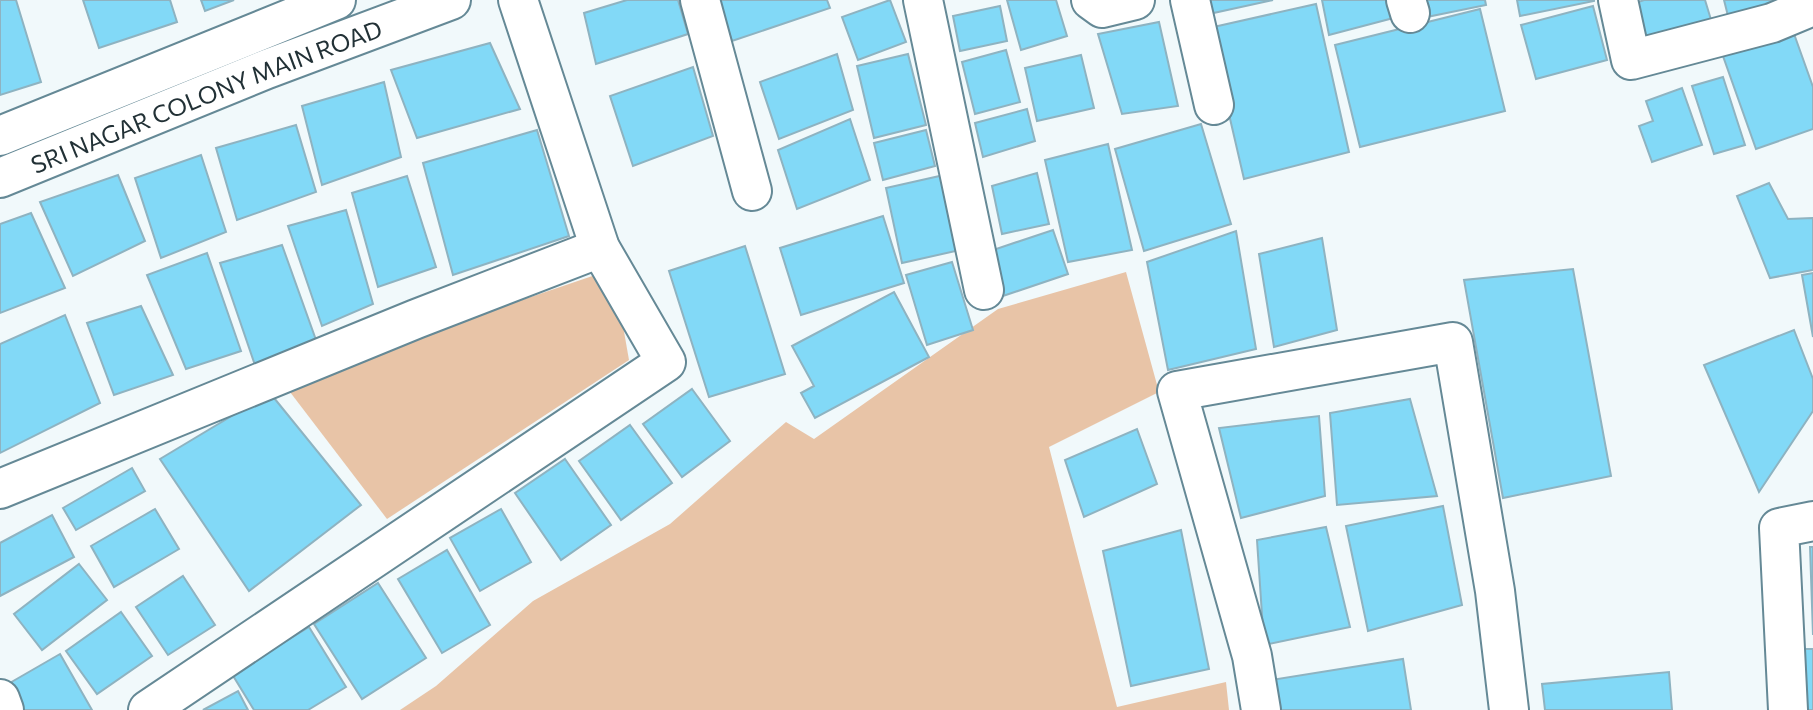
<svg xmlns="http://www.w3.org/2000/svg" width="1813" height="710" font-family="Commissioner,sans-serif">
<rect width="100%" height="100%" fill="#f1f9fb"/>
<!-- green -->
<g fill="#e8c4a7">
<polygon points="613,269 629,360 387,519 290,392 448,325"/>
<polygon points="1126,272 1159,392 1049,447 1117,707 1226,682 1229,710 400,710 436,686 533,601 670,524 786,422 814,439 998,309"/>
</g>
<!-- building -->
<g fill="#82d9f7" stroke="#8eb3c1" stroke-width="2">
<polygon points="0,0 16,0 41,82 0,95"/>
<polygon points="83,0 170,0 177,22 99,48"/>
<polygon points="201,0 234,0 205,11"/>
<polygon points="627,0 678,0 688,34 596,64 584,13"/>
<polygon points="718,0 827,0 830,8 732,41"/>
<polygon points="890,0 906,42 858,60 842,17"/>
<polygon points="1007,0 1056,0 1067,36 1021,50"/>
<polygon points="1207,0 1273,0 1209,14"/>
<polygon points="1322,0 1396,0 1401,16 1329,35"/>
<polygon points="1413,0 1485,0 1486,5 1417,19"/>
<polygon points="1517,0 1594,0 1594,1 1520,16"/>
<polygon points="1644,0 1705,0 1712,23 1642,44 1630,5"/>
<polygon points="1724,0 1793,0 1729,20"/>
<polygon points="1316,4 1349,152 1244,179 1209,28"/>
<polygon points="1000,6 1007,41 960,51 953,16"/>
<polygon points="1593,6 1607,60 1536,79 1521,25"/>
<polygon points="1480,9 1505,111 1360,147 1335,45"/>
<polygon points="1159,22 1178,106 1122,114 1098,34"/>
<polygon points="1793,31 1813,87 1813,129 1756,149 1723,56"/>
<polygon points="490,43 520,109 417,138 391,70"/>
<polygon points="1006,50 1020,102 975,114 962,62"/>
<polygon points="837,54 853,110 779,139 760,82"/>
<polygon points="908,54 926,125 874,138 857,66"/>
<polygon points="1081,55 1094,108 1037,121 1025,68"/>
<polygon points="693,67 713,136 633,166 610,96"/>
<polygon points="1723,77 1745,145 1714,154 1692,86"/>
<polygon points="384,82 401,157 322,185 302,106"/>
<polygon points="1682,88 1702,145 1652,162 1639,126 1653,121 1646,101"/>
<polygon points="1027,109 1035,141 983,157 975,123"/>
<polygon points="850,119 870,180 797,209 778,150"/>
<polygon points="1201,124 1231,224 1144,251 1115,149"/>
<polygon points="296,125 316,192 237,220 216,148"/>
<polygon points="537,130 569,236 453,275 423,163"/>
<polygon points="926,130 935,166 883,180 874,143"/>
<polygon points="1108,144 1132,250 1068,262 1045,160"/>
<polygon points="201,155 226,232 161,258 135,178"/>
<polygon points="1037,173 1049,224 1002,234 992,186"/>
<polygon points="118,175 145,241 73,276 40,202"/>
<polygon points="944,175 960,250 902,263 886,188"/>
<polygon points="407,176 436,267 378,287 352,193"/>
<polygon points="1769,183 1788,219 1813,218 1813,270 1770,278 1737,196"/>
<polygon points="346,210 373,304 322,326 288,226"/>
<polygon points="31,213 65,288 0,313 0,224"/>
<polygon points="883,216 904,283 801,315 780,248"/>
<polygon points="1053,230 1068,274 1003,296 987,252"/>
<polygon points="1236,231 1256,349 1168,370 1147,262"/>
<polygon points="1322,238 1337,330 1274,347 1259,254"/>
<polygon points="282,245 316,340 256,368 220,263"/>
<polygon points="745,246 785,374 709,397 669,271"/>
<polygon points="207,253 241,351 186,369 147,275"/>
<polygon points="952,262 973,330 927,345 906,275"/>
<polygon points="1573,269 1611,476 1503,498 1464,280"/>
<polygon points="1813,273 1813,337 1802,275"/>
<polygon points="894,292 929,357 815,418 801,393 814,386 792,346"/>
<polygon points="141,306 173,375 114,395 87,323"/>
<polygon points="65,315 100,403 0,453 0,344"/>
<polygon points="1794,330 1813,379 1813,411 1759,492 1704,365"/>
<polygon points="692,389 730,441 682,477 643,424"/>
<polygon points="270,393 361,505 249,591 160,459"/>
<polygon points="1410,399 1437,496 1337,505 1330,413"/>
<polygon points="1319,416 1325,496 1241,518 1219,428"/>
<polygon points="630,425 672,483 621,520 579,461"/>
<polygon points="1137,429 1157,484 1084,517 1065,460"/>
<polygon points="565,459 611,525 561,560 515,493"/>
<polygon points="132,468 145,491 76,530 63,508"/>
<polygon points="1443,506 1462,605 1368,631 1346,526"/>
<polygon points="155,509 179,549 114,587 91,546"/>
<polygon points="501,509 531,562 480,591 450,538"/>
<polygon points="52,515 74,557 0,596 0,543"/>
<polygon points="1326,527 1350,627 1264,645 1257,540"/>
<polygon points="1181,530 1209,669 1131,686 1103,551"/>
<polygon points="1810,547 1813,547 1813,635"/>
<polygon points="447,550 490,625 442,653 398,579"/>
<polygon points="79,564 107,600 42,650 14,614"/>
<polygon points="183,576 215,625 168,655 136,607"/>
<polygon points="378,583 426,658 362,699 314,624"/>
<polygon points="121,612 152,656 97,694 66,651"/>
<polygon points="309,627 346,687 308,710 254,710 232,674"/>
<polygon points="1797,649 1813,649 1813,710 1800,710"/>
<polygon points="60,654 92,710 24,710 8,684"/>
<polygon points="1403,659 1411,710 1276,710 1271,680"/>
<polygon points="1669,672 1672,710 1545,710 1542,684"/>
<polygon points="238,691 248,710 203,710"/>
</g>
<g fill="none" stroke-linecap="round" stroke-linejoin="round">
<!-- minor casing -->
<g stroke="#658996" stroke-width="42">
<g id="minor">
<polyline points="700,0 752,191"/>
<polyline points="923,0 984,290"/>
<polyline points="1091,0 1102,8 1135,0"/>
<polyline points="1190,0 1214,105"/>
<polyline points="1406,0 1410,13"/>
<polyline points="1618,0 1631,60 1772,23 1813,6"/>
<polyline points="0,489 416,319 600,248"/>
<polyline points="0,699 4,710"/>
<polyline points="148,710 666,362 600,248 518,0"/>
<polyline points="1261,710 1252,656 1177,391 1453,342 1495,591 1509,710"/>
<polyline points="1788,710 1779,528 1813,521"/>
</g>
</g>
<!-- major casing -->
<g stroke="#658996" stroke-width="42">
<g id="major">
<polyline points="0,136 336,0"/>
<path id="s1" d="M0,178L267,69L451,0"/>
</g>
</g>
<!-- minor -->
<use href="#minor" stroke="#fff" stroke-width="38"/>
<!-- major -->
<use href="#major" stroke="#fff" stroke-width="38"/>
</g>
<g text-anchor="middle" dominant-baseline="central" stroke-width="7" stroke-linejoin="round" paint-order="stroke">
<!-- street labels -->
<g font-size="24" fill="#223136" stroke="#fff">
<text stroke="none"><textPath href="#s1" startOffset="222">SRI NAGAR COLONY MAIN ROAD</textPath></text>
</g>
</g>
</svg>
